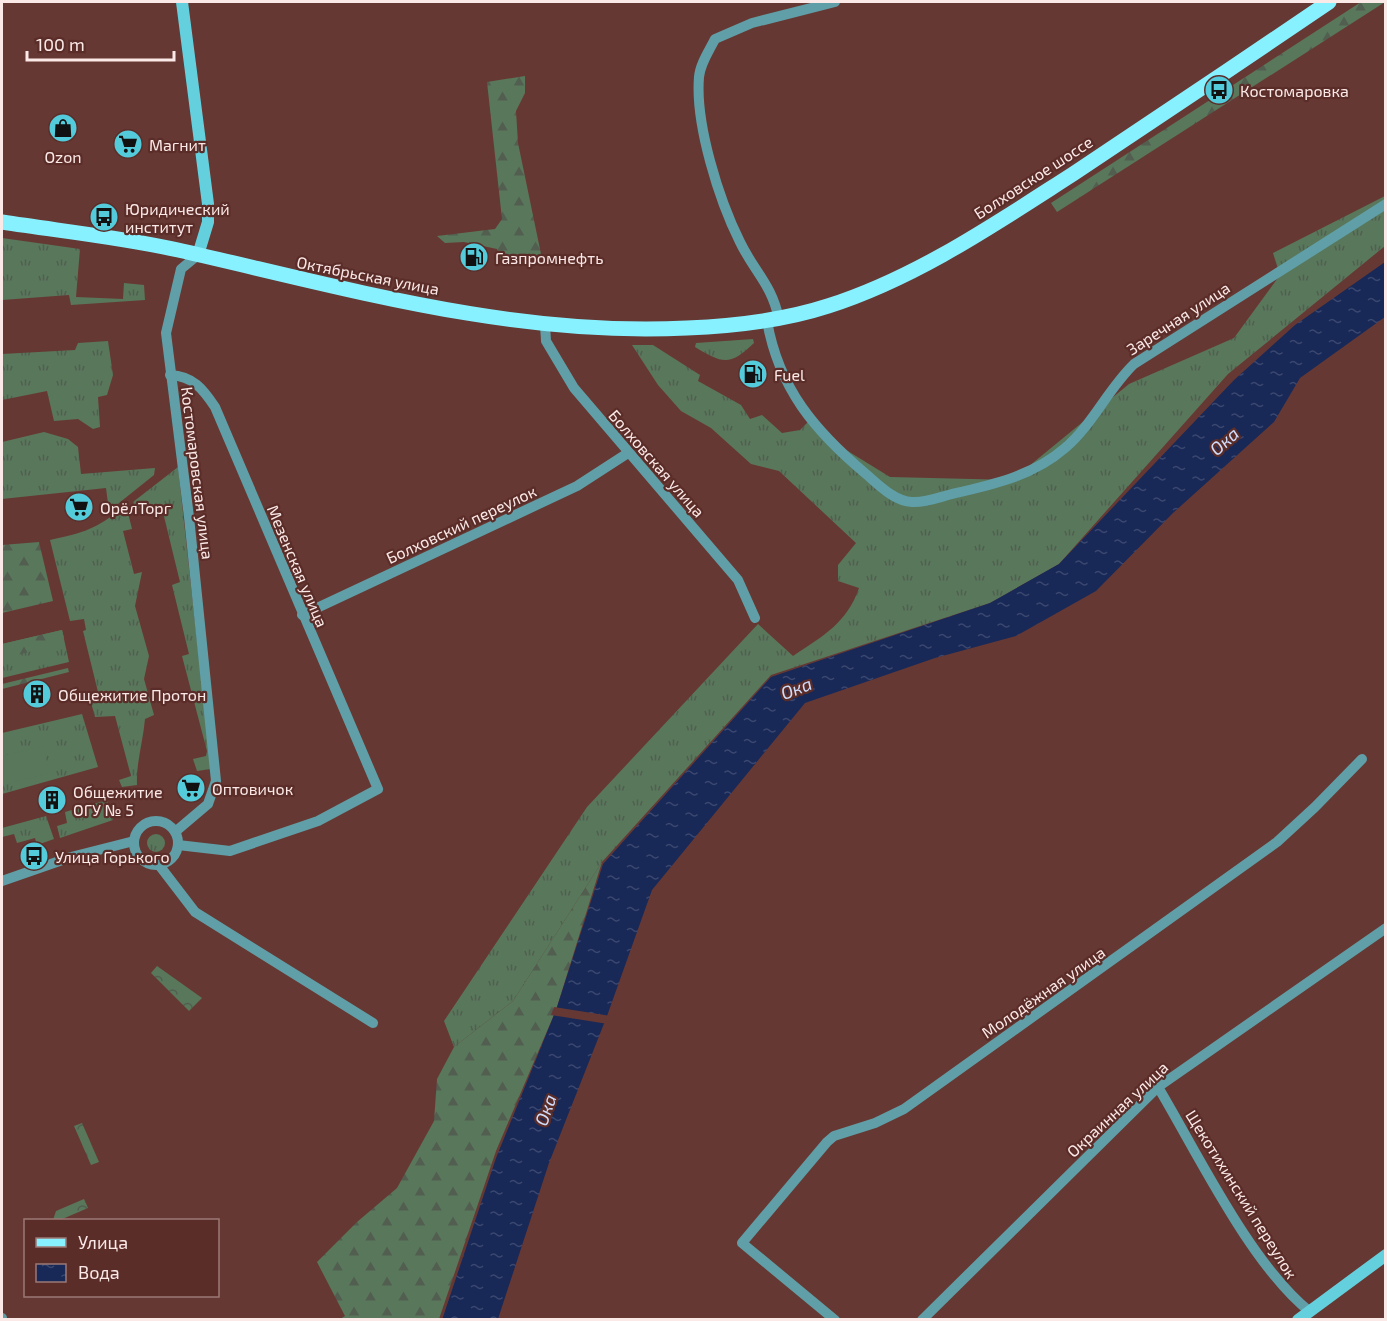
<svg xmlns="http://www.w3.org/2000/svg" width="1387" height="1321" font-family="'Exo 2',sans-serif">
<defs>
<pattern id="grass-tufts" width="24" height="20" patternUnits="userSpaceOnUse" patternTransform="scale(1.5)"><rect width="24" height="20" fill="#58775b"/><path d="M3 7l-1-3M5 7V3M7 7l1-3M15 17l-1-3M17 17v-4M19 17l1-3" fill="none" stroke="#525e50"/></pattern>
<pattern id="forest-firs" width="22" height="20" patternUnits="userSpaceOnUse" patternTransform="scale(1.5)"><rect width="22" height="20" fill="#58775b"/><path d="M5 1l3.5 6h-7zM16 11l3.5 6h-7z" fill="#525e50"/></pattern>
<pattern id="park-crowns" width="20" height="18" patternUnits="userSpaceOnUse" patternTransform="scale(1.5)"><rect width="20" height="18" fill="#58775b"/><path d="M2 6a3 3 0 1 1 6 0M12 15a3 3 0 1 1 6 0" fill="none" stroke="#525e50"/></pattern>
<pattern id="water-ripples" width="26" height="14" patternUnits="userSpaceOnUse" patternTransform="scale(1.5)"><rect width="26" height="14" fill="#182857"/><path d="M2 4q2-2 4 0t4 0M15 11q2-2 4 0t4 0" fill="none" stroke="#3a476f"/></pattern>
</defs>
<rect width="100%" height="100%" fill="#663833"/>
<!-- grass -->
<g fill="url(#grass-tufts)">
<path d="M1385,196V246L1228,374L1059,564L990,603L771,675L602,862L513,1001L454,1047L444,1021L587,807L758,624L793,656C823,636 847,623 859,588L838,581V565L856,543L779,471L751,464L711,428L681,411L658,385L632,345H653L700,375L698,381L741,405L750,419L762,415L782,433L800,430L808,422L817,432L890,477L1012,480L1129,384L1234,338L1280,275L1273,253Z"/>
<polygon points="2,238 80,249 76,297 123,299 124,283 144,285 145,300 71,305 69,295 2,300"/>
<path d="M753,339L754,343C730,366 723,364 695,347L696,343Z"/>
<polygon points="108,341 113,375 107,395 98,397 100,427 93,429 78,419 54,421 47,391 2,400 2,354 75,350 78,343"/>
<polygon points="44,432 68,439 78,447 81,474 155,468 154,475 109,511 106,488 2,499 2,442"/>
<polygon points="178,467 211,769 197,771 193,759 206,756 207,751 182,656 189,654 172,585 180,582 161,504 134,509 133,502"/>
<path d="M126,505L132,529L123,531L134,574L142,572L135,606L149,656L144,679L154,715L145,719C143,742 136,763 137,785L122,787L119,780L131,776L115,716L95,717L90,699L99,696L83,631L86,630L84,619L70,621L50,540C87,532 96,529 126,505Z"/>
<polygon points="62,630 69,662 2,678 2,644"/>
<polygon points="82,714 98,767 2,794 2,733"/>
<polygon points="107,800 113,820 60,838 57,826 67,823 65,812"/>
<polygon points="46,816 54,839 37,845 35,838 17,843 14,834 2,837 2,828"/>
<circle cx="156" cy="843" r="9"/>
</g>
<!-- forest -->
<g fill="url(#forest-firs)">
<polygon points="1361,2 1385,2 1057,212 1051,203"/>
<path d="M525,76V93L516,111L518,143L541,254C530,267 516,264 502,262L497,249L464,242L445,243L437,236L495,229L502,219L487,82Z"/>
<polygon points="39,542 53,601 2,613 2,545"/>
<polygon points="62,630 64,638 40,649 2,659 2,644"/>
<polygon points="68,668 69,672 2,689 2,684"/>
<polygon points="602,862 556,1010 496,1151 439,1319 340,1319 345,1316 317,1262 357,1222 397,1188 434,1121 437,1079 454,1047 513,1001"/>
</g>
<!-- park -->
<g fill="url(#park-crowns)">
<polygon points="157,966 202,998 189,1011 151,973"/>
<polygon points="82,1123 99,1162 91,1165 74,1126"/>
<polygon points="84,1199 88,1208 60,1220 53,1220 56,1211"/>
</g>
<!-- garden -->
<polygon fill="#58775b" points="43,746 50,773 2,785 2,756"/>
<!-- water -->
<polygon fill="url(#water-ripples)" points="1385,262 1385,317 1300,378 1274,422 1173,513 1096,591 1016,636 935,658 805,703 652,890 607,1016 549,1163 498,1319 442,1320 496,1158 556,1010 603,864 771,677 990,603 1059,564 1234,380 1295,325"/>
<!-- pier -->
<polygon fill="#663833" points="554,1007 611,1016 608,1024 551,1015"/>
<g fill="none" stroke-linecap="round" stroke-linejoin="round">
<!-- street -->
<g stroke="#609fa7" stroke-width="10">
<path d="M779,319C771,283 755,273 740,242C719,200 695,124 699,77C700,64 709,51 715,39L752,23L835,2"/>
<path d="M767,321C779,389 815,431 866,474C879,485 894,501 912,502C925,503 940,497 952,494C992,485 1033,476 1065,448C1093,424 1108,389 1134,364L1386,204"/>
<polyline points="545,325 546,341 574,388 738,580 755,618"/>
<path d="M170,375C193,376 203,389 215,407L378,789L318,821L230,851L178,845"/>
<polyline points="302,615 577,486 628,453"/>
<circle cx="156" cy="843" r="22"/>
<polyline points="175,832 208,804 216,781 189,517 166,333 181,269 198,255"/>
<polyline points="159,865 195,912 373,1023"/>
<polyline points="2,881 71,857 134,841"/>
<path d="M1158,1087C1198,1154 1250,1263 1309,1311"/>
<polyline points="2,1318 2,1320"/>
<polyline points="835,1320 742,1243 827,1142 834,1136 875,1123 904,1109 1277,842 1315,807 1362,759"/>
<polyline points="922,1320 1158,1087 1386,928"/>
</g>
<!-- secondary -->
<g stroke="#65d0dd" stroke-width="12">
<polyline points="182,2 208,204 208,222 198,255"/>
<polyline points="1298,1320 1386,1255"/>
</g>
<!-- primary -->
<path stroke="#87f1ff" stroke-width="15" d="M2,222C60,231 120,237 178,250C346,288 513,337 687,328C735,326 782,321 828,306C916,278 995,224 1073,174C1159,117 1244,60 1329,2"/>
</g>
<!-- icons -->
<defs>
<g id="bus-disc" transform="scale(1.5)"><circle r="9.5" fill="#53cbda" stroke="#5b2d29"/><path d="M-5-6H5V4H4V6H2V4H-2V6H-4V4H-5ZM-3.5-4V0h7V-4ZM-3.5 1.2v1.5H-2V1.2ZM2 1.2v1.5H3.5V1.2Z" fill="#111"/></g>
<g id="shop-disc" transform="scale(1.5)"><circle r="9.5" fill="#53cbda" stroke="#5b2d29"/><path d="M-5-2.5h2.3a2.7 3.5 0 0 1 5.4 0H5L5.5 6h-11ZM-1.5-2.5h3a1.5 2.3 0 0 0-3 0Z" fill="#111"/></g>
<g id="supermarket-disc" transform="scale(1.5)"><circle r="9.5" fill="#53cbda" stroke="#5b2d29"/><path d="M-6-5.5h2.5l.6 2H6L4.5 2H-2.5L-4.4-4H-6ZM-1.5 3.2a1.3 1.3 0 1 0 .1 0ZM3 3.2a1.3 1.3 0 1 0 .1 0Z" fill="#111"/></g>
<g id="fuel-disc" transform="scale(1.5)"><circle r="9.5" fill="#53cbda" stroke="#5b2d29"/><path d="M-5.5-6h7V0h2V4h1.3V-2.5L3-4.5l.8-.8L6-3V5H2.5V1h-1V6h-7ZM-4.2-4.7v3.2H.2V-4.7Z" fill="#111"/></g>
<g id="building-disc" transform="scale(1.5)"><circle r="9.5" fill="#53cbda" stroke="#5b2d29"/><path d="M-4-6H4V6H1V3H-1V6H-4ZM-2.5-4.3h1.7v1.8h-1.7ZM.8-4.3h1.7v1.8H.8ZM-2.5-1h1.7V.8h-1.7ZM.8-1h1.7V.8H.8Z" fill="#111"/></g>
</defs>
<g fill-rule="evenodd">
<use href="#bus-disc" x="1219" y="90"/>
<use href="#shop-disc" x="63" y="128"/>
<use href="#supermarket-disc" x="128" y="144"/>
<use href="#bus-disc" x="104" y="217"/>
<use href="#fuel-disc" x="474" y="257"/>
<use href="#fuel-disc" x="753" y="374"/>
<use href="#supermarket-disc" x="79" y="507"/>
<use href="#building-disc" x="37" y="694"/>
<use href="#supermarket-disc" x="191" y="788"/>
<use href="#building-disc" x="52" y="800"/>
<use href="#bus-disc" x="34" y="856"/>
</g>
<g text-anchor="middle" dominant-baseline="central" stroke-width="4.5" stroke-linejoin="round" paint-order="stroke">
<!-- poi labels -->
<g font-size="16" fill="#fbe9e7" stroke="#5b2d29" text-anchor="start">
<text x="1240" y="90">Костомаровка</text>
<text x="149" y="144">Магнит</text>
<text x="63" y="156" text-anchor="middle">Ozon</text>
<text x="125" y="208">Юридический<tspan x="125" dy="18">институт</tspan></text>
<text x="495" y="257">Газпромнефть</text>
<text x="774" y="374">Fuel</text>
<text x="100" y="507">ОрёлТорг</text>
<text x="58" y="694">Общежитие Протон</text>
<text x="212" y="788">Оптовичок</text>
<text x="73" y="791">Общежитие<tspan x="73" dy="18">ОГУ № 5</tspan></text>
<text x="55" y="856">Улица Горького</text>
</g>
<!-- street labels -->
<g font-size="16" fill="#fbe9e7" stroke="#5b2d29">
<text transform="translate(1033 177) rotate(-33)">Болховское шоссе</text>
<text transform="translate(368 275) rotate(11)">Октябрьская улица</text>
<text transform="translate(1178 318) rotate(-33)">Заречная улица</text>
<text transform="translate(657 463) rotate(49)">Болховская улица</text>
<text transform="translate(198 473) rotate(83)">Костомаровская улица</text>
<text transform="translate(461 524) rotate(-25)">Болховский переулок</text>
<text transform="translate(298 566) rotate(67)">Мезенская улица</text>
<text transform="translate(1043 992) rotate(-35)">Молодёжная улица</text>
<text transform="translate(1117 1109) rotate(-43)">Окраинная улица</text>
<text transform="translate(1242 1194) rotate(58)">Щекотихинский переулок</text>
</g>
<!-- water labels -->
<g font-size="18" font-style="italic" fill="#cfddfd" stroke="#5b2d29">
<text transform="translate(1224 441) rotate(-42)">Ока</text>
<text transform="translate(796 688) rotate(-21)">Ока</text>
<text transform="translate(545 1110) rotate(-71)">Ока</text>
</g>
</g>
<!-- border -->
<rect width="1387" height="1321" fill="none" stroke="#fbe9e7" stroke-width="6"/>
<!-- legend -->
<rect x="24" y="1219" width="195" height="78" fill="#5b2d29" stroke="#9b7875" stroke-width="1.5"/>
<rect x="36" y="1238" width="30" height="9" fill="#87f1ff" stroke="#9b7875" stroke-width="1.5"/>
<text x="78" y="1249" font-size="18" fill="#fbe9e7">Улица</text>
<rect x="36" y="1264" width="30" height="18" fill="url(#water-ripples)" stroke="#9b7875" stroke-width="1.5"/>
<text x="78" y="1279" font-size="18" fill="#fbe9e7">Вода</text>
<!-- scale -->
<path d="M27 51v9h147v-9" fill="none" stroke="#fbe9e7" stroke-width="3"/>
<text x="36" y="51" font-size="18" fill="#fbe9e7" stroke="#5b2d29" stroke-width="4.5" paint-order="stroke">100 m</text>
</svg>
